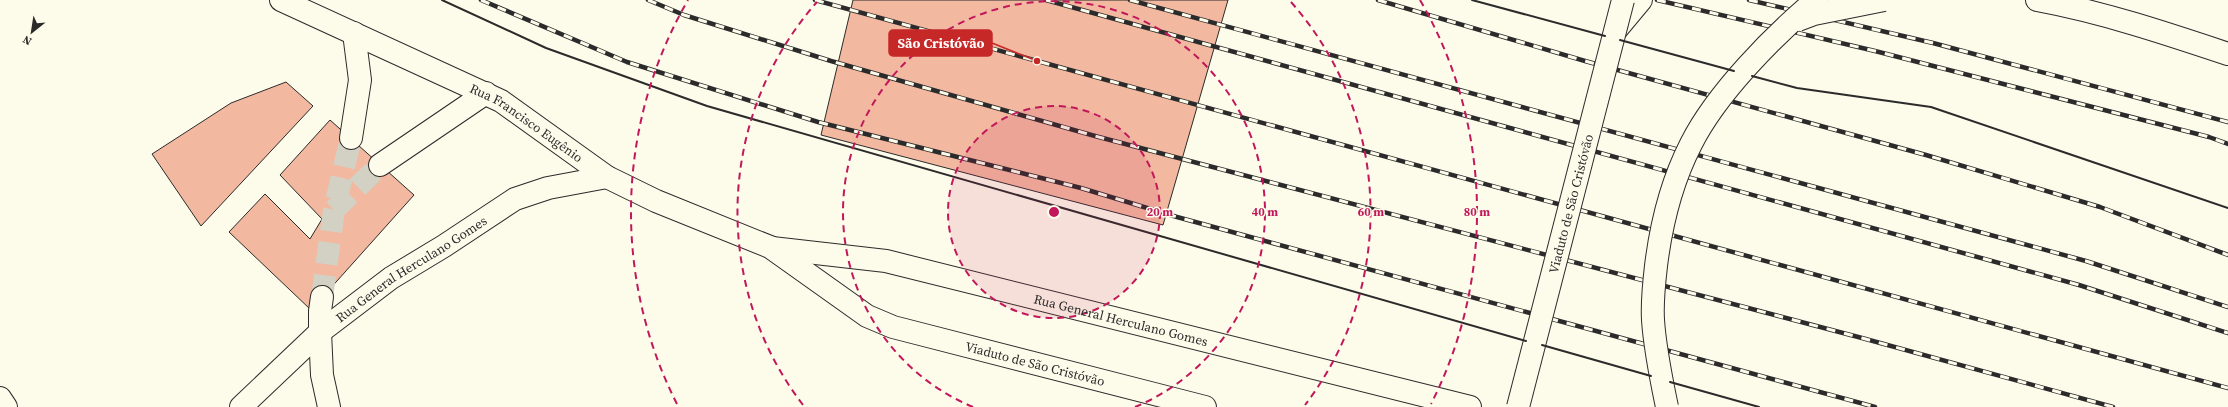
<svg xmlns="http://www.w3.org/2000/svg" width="2228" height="407" font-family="'Source Serif 4',serif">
<rect width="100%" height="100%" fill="#fdfbea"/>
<!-- building -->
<g fill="#f2b8a0" stroke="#2b2b2b">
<polygon points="853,0 1228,0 1163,225 821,135"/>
<polygon points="286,82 313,106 201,226 152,154 231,103"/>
<polygon points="330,120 414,195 311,310 229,232 265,194 310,239 322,219 280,175"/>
</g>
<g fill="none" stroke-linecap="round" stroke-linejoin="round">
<!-- minor-tunnel -->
<g stroke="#d3d1c4" stroke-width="22" stroke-dasharray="22 11" stroke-linecap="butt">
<polyline points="334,210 380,165"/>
<polyline points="322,297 334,210 351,138"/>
</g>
<!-- minor casing -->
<g stroke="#2b2b2b" stroke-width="24">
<g id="minor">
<polyline points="1616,30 1641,0"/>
<polyline points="351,138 360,80 354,33"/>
<polyline points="380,165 486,93"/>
<polyline points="320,332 320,311 322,297"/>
</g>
</g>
<!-- major casing -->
<g stroke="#2b2b2b" stroke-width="24">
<g id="major">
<path id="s1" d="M281,0L501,101L607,177L656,201L770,247L867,316L893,327L1205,407"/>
<path d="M2037,0C2102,12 2165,33 2228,54"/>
<path id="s2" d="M772,248L886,261L1470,407"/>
<polyline points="320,332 322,375 329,407"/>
<polyline points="0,398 6,407"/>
<path id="s3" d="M241,407L320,332L391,278L444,246L515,199L548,188L607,177"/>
</g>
</g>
<!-- minor -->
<use href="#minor" stroke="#fdfbea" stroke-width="22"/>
<!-- major -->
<use href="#major" stroke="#fdfbea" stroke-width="22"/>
<!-- rail casing -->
<g stroke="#2b2b2b" stroke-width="4.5">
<g id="rail">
<polyline points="481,0 627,62 818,122 1081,188 1177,217 1875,407"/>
<polyline points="648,0 684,15 831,61 1095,136 1862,338 2113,407"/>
<polyline points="815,0 2228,388"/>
<polyline points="1046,0 2079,285 2228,333"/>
<polyline points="1130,0 2086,261 2228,307"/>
<polyline points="1378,0 1585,61 1926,155 2100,207 2228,255"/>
<polyline points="1657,0 1875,51 2209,137 2228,144"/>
<polyline points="1749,0 1933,43 2228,122"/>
</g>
</g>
<!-- rail -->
<use href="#rail" stroke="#fdfbea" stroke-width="3" stroke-dasharray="9" stroke-linecap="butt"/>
<!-- major-bridge casing -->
<g stroke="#2b2b2b" stroke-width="24" stroke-linecap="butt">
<g id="major-bridge">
<polyline points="1798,20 1814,14 1884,0"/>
<path id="s4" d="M1518,407L1623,0"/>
<path d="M1667,407C1661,378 1655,350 1653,320C1652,303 1654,283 1656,266C1661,225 1672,181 1691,144C1716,94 1773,36 1816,0"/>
</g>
</g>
<!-- major-bridge -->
<use href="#major-bridge" stroke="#fdfbea" stroke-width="22"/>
<!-- wall -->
<g stroke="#2b2b2b" stroke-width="2">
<polyline points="442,0 546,48 707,106 1526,341"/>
<polyline points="1472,0 1605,36"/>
<polyline points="1620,40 1734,71"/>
<polyline points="1752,76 1797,88 1931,107 2228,208"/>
<polyline points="1542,345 1651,376"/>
<polyline points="1670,382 1759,407"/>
</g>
</g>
<!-- distance rings -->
<circle cx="1054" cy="212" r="106" fill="#c2185b" fill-opacity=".12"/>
<g fill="none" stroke="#c2185b" stroke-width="2" stroke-dasharray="7 5">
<circle cx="1054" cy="212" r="106"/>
<path d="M973 407A211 211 0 1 1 1135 407"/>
<path d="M803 405A317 317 0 0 1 817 2M1291 2A317 317 0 0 1 1305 405"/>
<path d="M677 404A423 423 0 0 1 688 0M1420 0A423 423 0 0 1 1431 404"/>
</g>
<g text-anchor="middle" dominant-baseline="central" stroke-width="3" stroke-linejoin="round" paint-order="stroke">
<!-- street labels -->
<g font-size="13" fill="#2b2b2b" stroke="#fdfbea">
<text stroke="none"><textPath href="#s1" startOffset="275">Rua Francisco Eugênio</textPath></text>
<text stroke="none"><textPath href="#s4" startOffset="210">Viaduto de São Cristóvão</textPath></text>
<text stroke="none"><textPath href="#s3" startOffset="220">Rua General Herculano Gomes</textPath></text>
<text stroke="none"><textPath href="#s2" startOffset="357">Rua General Herculano Gomes</textPath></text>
<text stroke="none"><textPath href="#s1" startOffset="844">Viaduto de São Cristóvão</textPath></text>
</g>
</g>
<circle cx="1054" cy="212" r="6" fill="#c2185b" stroke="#fdfbea" stroke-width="2"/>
<g font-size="12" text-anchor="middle" font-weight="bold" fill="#c2185b" stroke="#fdfbea" stroke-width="3" stroke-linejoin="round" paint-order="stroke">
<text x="1160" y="216">20 m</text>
<text x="1265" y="216">40 m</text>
<text x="1371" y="216">60 m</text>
<text x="1477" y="216">80 m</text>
</g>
<!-- callouts -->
<path fill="none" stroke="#c62828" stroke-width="1.5" d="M1037 61L992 43"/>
<circle fill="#c62828" stroke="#fdfbea" stroke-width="1.5" cx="1037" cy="61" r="4"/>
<rect fill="#c62828" stroke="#c62828" stroke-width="1.5" x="889" y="30" width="103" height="26" rx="4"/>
<g font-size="14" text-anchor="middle" font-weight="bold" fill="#fff">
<text x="941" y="48">São Cristóvão</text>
</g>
<!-- north arrow -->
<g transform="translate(32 32) rotate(210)" stroke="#fdfbea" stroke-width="3" paint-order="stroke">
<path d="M0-3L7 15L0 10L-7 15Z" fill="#2b2b2b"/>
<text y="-6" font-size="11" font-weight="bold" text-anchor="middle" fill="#2b2b2b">N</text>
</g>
</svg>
